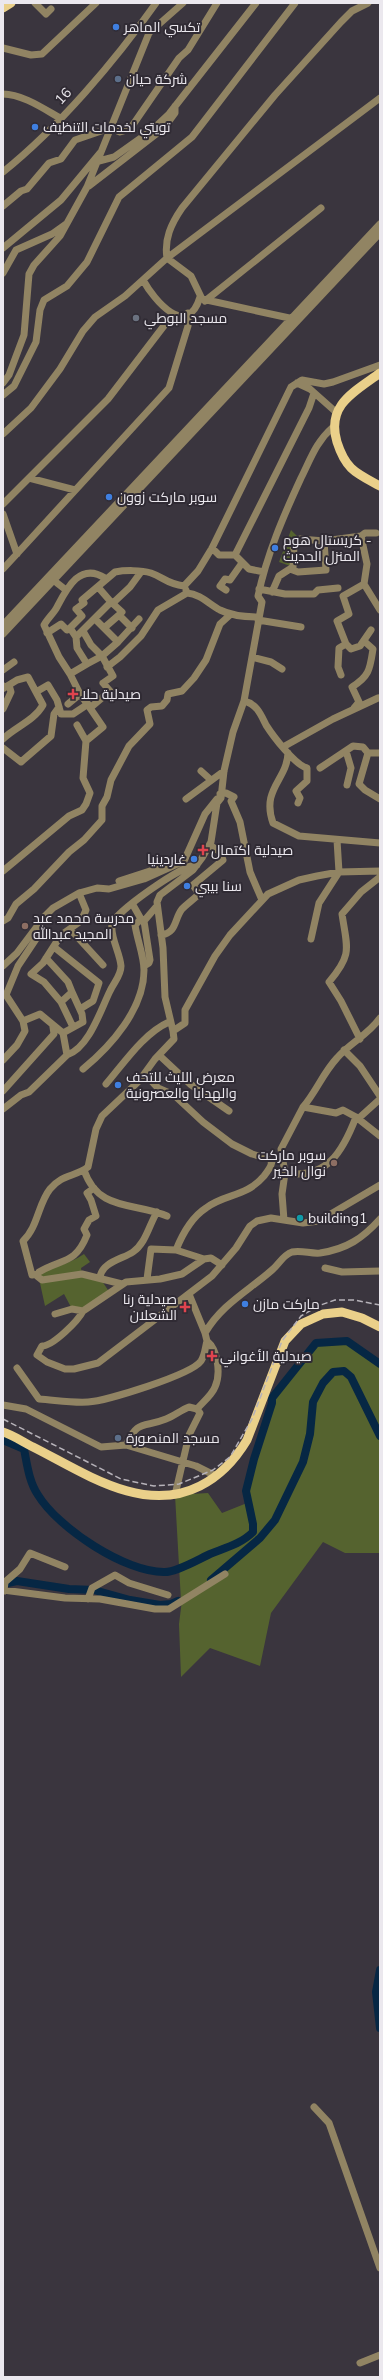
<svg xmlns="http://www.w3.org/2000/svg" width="383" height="2380" viewBox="0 0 383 2380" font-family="'Nunito Sans',Cairo,sans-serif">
  <rect width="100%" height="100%" fill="#3a353e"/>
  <path fill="#55632f" d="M291 530 300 539 296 543 293 567 279 562Z
    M84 1254 90 1262 81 1268 82 1274 100 1278 110 1293 83 1311 72 1309 64 1294 45 1306 38 1274C55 1266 67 1265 84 1254Z
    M347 1341 380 1364V1434L376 1427 380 1436V1553H345L323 1542 271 1613 260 1666 210 1648 181 1677 179 1624 182 1600 181 1601 175 1495 208 1493 222 1513 247 1503 246 1491 272 1398 316 1343Z"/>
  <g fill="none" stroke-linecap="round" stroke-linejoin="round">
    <path stroke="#062744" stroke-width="8" d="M3 1440 24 1449C27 1464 29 1482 38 1495 58 1528 126 1573 165 1572 177 1572 199 1559 210 1554 225 1548 241 1544 253 1532V1524L246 1491 254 1459 272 1403V1398L316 1343 347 1341 380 1364
      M211 1580 260 1538 275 1520 303 1462 310 1434 313 1402 323 1383 333 1372 344 1371 351 1377 380 1436
      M3 1584 17 1581 69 1589 94 1590 130 1600 160 1605 171 1604 178 1601
      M380 1970 376 1992 380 2028"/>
    <path stroke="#918463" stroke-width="7" d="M35 3 46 14 51 9
      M3 48 31 55 42 54 96 3
      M3 94C22 94 44 109 60 118
      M99 161 114 157 152 130 169 114 256 3
      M3 172C59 127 115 61 156 3
      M89 186 164 128 175 113V106
      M3 206 21 191 27 189 49 163 61 159 75 140 110 128 120 132 130 129 179 58 188 50 217 3
      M3 248 61 200 100 153
      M3 273 16 250 52 234 66 224
      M143 280C154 300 187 340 200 297
      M205 301 321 208
      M294 319 202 299 191 276 167 258C164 239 171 224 182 208L275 95 341 22 352 11 368 3
      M3 383 9 375 24 335 29 274 34 265 60 236 87 187 149 33 183 3
      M297 383 310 389 337 413
      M3 395 14 386 36 342 40 310 44 300 67 286 87 262 119 197 192 137 295 3
      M3 434 31 408 60 369 83 331 95 317 125 296 167 258 380 98
      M29 478 75 490
      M3 504 108 399 173 314
      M3 514 17 554
      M361 536 367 564 364 584 380 610
      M212 548 219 555H235L249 569 264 572
      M235 555 309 408 314 393
      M3 569 169 388 188 326V313
      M290 569 298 572 326 570 324 541
      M57 583 66 590
      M98 587 111 602 76 637 70 628 82 616 76 609 84 603 82 600 115 572C125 570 141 570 151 573 163 577 167 584 184 586L198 571 212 548 291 387 302 380 324 384 333 382 380 365
      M259 589 285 594H314L318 590 338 588
      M186 590 187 593C200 594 209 604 220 610 232 616 245 617 259 617
      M226 590 220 586 225 579 230 580 242 563
      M272 592 279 576 293 567 294 545 300 539 324 541 361 536 365 533H376
      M111 602 122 612 119 615 132 628
      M113 603 130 587 141 572
      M95 619 104 628 119 615
      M258 620 301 627
      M3 625 380 224
      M104 628 118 642 139 619
      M83 631 91 645 102 656 118 642
      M47 633 61 624 67 630 70 628
      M3 634 380 233
      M346 644 351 649 360 646 371 630
      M252 657 271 662 282 669
      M87 664 70 674 59 657 44 625C48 618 54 613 57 607 67 588 80 562 105 578
      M107 667 120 657 141 636 158 610 187 593
      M3 670 14 662
      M70 674 80 694
      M341 675 338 667 339 648 346 644 337 621 349 614 343 596 364 584
      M3 686 4 688 17 680 28 677 36 692 48 685 57 700 61 714H73L88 704
      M244 701C257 704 261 715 266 725 273 736 295 765 307 768V781L296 791 300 798 298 803
      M68 704 80 694 90 708 110 691 103 683 113 676 102 656 87 664 77 648 76 637
      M354 708 359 702 352 687C370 676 370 668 373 649L364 641
      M3 709 11 692 9 685
      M77 725 86 741 103 727 90 708
      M3 739C15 727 34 721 43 705L36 692
      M283 747 333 719 378 698
      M3 748 21 762 51 736 54 714 59 707
      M346 751 351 768 347 785
      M288 753C287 780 261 789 273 823L299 836 380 843
      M368 753H380
      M320 768 353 746 363 747 368 753 359 784 365 790 380 799
      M201 771 211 780
      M220 794 226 793 234 797 231 801 240 822 250 872 262 900
      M186 799 224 771
      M3 871 69 816 82 810 86 804 90 793 83 778 86 741
      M119 881 156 869
      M79 893 53 908 44 917 38 936 18 966 6 995 23 1021 40 1014 63 1033 83 1022 82 1014 72 992 61 1002 44 982 31 974 43 963 61 935 81 921 86 910 79 893 97 888 109 889 144 879 184 861 205 814 217 799
      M3 921 8 918 16 904 34 889 69 852 84 840 102 820V806L107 797 111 780 129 746 150 724 147 710 151 707 162 706 167 700 168 694 182 691 194 678 206 660 220 624 231 614
      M144 921 150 960 149 963 144 966
      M144 921 156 907
      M70 929 103 965
      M161 935C177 933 174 919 182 909 187 904 194 899 199 894L193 885 223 860 220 852 210 845
      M311 939 319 903 339 872 337 840
      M54 947 99 983 93 1001 80 1009
      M46 958 68 982 72 992
      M3 966 17 953 44 917
      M61 1002 73 1027
      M173 1031 165 997 163 948 157 902 160 895 193 870 202 858 211 842 217 803 221 798 224 771 233 732 244 701 262 602 258 596C267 554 283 517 301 478 311 458 316 442 333 427
      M63 1033 67 1055
      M360 1039 341 1001 329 982C353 954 347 948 342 914L361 892 380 877
      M344 1050 360 1066 380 1096
      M159 1055 190 1084 229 1111
      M3 1060 17 1045 25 1031 23 1021
      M83 1069C111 1046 144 1009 144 970 144 956 137 939 135 925L141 919 133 905
      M145 1074 158 1088 174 1095 203 1122 232 1144 252 1154 272 1160 276 1159
      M106 1084C124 1063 144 1033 169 1022
      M3 1091 54 1034 53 1027
      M303 1107C316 1092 323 1073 337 1058 350 1043 368 1035 380 1018
      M3 1109 21 1095 29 1092 67 1055C89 1048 101 1009 110 991 114 982 121 976 121 966 120 953 110 937 112 924 114 913 184 863 197 865
      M356 1117 380 1136
      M359 1118 380 1099
      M84 1170C98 1212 135 1202 167 1216
      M94 1188 87 1193 91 1200 96 1216 89 1220 84 1229 87 1235C75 1265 62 1258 39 1272L37 1276 42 1280 82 1274 122 1284
      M284 1220 282 1194 285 1173C327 1180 343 1151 356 1117L343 1110 336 1113 303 1107 281 1149 285 1173
      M176 1250 204 1259
      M325 1268 342 1272 380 1271
      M38 1274 32 1275 23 1241C38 1227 38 1204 50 1189 62 1174 75 1177 88 1167L96 1129 102 1116 139 1081 155 1059 174 1039 173 1031 185 1023V1010L215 956 230 935 268 894 299 880 317 876 339 872 380 871
      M100 1278C101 1262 123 1259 133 1252 146 1243 149 1225 157 1212
      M147 1279 151 1249 176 1250C182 1235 192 1217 206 1208 226 1193 245 1198 264 1176 268 1170 272 1167 272 1160
      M189 1294 205 1333C221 1305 248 1291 272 1270 279 1264 283 1255 292 1252 302 1250 311 1254 320 1253 347 1249 363 1238 380 1219
      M83 1311C78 1321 53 1346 42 1346L37 1355 47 1362 65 1369H74L98 1363 212 1276 236 1248 250 1226 257 1221 271 1218 303 1223 319 1221 380 1185
      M55 1314 72 1309 83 1311 126 1282 160 1279 182 1274 204 1259 211 1258 222 1265
      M17 1368 39 1399C55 1400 71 1403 88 1402 106 1401 191 1375 201 1361 205 1355 205 1348 207 1341
      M3 1405 26 1409 101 1447 126 1445C138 1419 144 1428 166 1419 174 1416 181 1410 189 1407L197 1409C203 1402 212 1395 215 1387 221 1374 218 1350 207 1341L205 1333
      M126 1445 196 1466 216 1476
      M175 1495 189 1435 200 1413 197 1409
      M3 1590 65 1598 100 1599 155 1609H169L225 1574
      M4 1591 5 1582 20 1569 30 1553 65 1567
      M88 1599 92 1588 115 1575 129 1583 168 1595
      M314 2107 329 2123 380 2268
      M360 2363 380 2355"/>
    <path stroke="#ead08a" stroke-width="9" d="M3 8 11 3
      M380 373C354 392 326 405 337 442 346 470 356 473 380 486
      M3 1432C13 1435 23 1442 33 1447 83 1472 143 1515 200 1486 220 1476 235 1460 247 1440L285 1341 301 1324 323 1314 342 1312 362 1318 380 1327"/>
    <path stroke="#b6b2b9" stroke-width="1.5" stroke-dasharray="6 3" stroke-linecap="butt" d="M3 1419 121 1479 154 1486 179 1484 213 1470 230 1457 252 1419 282 1341 301 1316 318 1306 335 1300H354L380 1305"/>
  </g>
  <g fill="#3f7fe0" stroke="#302b34" stroke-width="1.5">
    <circle cx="116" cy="27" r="4"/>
    <circle cx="35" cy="127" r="4"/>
    <circle cx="109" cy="497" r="4"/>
    <circle cx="275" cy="548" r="4"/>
    <circle cx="194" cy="859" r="4"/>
    <circle cx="187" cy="886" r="4"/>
    <circle cx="118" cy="1085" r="4"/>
    <circle cx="245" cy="1304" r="4"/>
  </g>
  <g fill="#5c6f8a" stroke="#302b34" stroke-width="1.5">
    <circle cx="118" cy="79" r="4"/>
    <circle cx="118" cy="1438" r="4"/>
  </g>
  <circle fill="#6b7280" stroke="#302b34" stroke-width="1.5" cx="136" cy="318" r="4"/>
  <g fill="#e0444e" stroke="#302b34" stroke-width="1.5">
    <path d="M71 688h4v4h4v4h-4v4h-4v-4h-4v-4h4z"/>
    <path d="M201 844h4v4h4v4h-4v4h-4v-4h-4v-4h4z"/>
    <path d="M183 1301h4v4h4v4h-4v4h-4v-4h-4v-4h4z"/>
    <path d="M210 1350h4v4h4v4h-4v4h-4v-4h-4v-4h4z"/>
  </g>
  <g fill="#8d6e63" stroke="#302b34" stroke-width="1.5">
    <circle cx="25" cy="926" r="4"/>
    <circle cx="334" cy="1163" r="4"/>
  </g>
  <circle fill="#0f9aa8" stroke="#302b34" stroke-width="1.5" cx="300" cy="1218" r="4"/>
  <g text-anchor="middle" stroke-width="4" stroke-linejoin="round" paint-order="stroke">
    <g font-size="14" fill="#ebe8ee" stroke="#302b34" text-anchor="start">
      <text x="124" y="32">تكسي الماهر</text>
      <text x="126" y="84">شركة حيان</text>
      <text x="43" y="132">تويتي لخدمات التنظيف</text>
      <text x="144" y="323">مسجد البوطي</text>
      <text x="117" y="502">سوبر ماركت زوون</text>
      <text x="283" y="545">كريستال هوم -<tspan x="283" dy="16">المنزل الحديث</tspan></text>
      <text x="81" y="699">صيدلية حلا</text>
      <text x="211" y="855">صيدلية اكتمال</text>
      <text x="186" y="864" text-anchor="end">غاردينيا</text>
      <text x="195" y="891">سنا بيبي</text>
      <text x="33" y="923">مدرسة محمد عبد<tspan x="33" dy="16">المجيد عبدالله</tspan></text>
      <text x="126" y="1082">معرض الليث للتحف<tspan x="126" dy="16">والهدايا والعصرونية</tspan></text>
      <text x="326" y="1160" text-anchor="end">سوبر ماركت<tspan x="326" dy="16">نوال الخير</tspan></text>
      <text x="308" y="1223">building1</text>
      <text x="177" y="1304" text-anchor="end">صيدلية رنا<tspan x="177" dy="16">الشعلان</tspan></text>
      <text x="253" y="1309">ماركت مازن</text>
      <text x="220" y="1361">صيدلية الأغواني</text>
      <text x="126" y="1443">مسجد المنصورة</text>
    </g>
    <g font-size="14" fill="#ebe8ee" stroke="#302b34">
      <text transform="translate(63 96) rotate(-48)" y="5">16</text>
    </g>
  </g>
  <rect width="383" height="2380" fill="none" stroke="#ebe8ee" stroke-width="8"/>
</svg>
